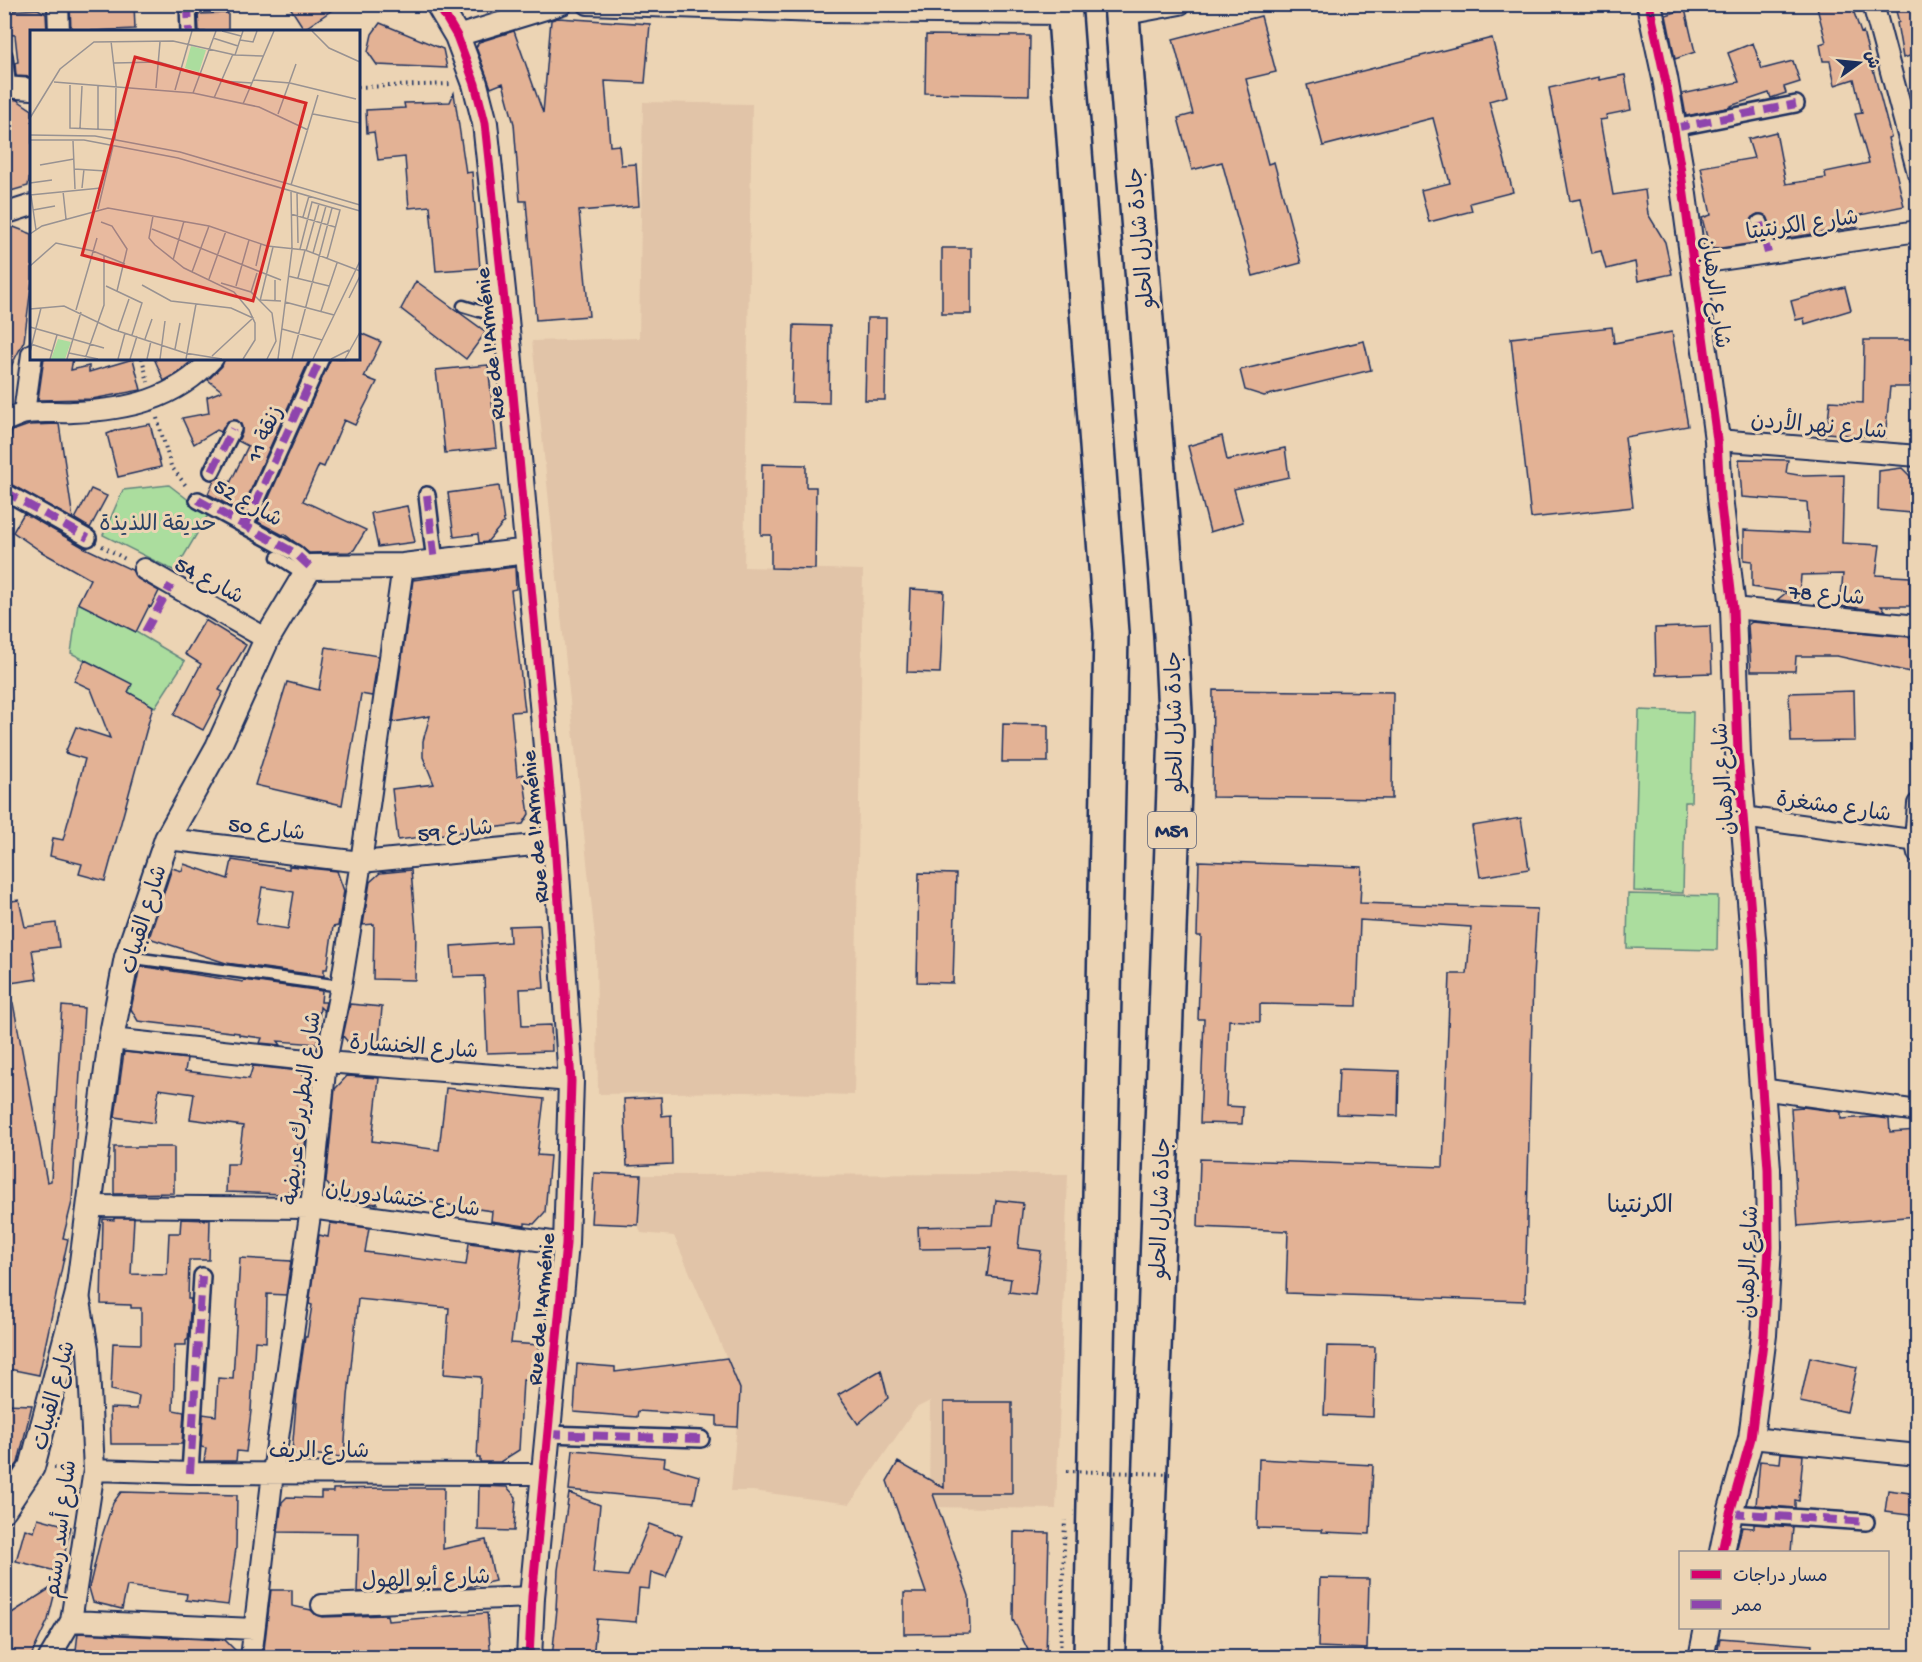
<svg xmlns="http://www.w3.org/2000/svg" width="1922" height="1662" viewBox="0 0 1922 1662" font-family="'Gochi Hand','Playpen Sans Arabic',sans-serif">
  <rect width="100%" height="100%" fill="#ecd4b4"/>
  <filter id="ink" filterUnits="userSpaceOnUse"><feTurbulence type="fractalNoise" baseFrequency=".0167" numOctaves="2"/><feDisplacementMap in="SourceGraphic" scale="12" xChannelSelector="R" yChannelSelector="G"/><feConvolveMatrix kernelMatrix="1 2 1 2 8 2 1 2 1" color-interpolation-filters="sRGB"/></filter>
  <g filter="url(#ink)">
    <path fill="#e1c4a8" d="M643 102 752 104 744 567 863 570 854 1095 742 1092 598 1094 596 947 532 341 639 338Z
      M1068 1174 1056 1509 929 1507 930 1401 916 1408 850 1504 753 1491H731L740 1389 674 1236 641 1233 638 1225 641 1175Z"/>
    <path fill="#abdd9e" stroke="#63867e" stroke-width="1.5" d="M169 485 208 515 175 571 103 535 123 490Z
      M78 603 136 632 185 661 155 707 128 692 131 684 71 653Z
      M1639 710 1693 712 1691 802H1685L1683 893 1634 891Z
      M1628 894 1718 896 1717 950 1627 948Z"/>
    <path fill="#e3b295" stroke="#1b2f5e" stroke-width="1.5" fill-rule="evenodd" d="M70 4H134L135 29 71 32Z
      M288 4H341L304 29Z
      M1816 4H1851L1861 33 1863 32 1891 137 1888 138 1904 206 1855 216 1857 227 1775 240 1767 217 1758 214 1754 216 1751 221 1755 243 1714 249 1709 245 1702 218 1711 215 1701 167 1754 158 1748 139 1776 132 1786 184 1826 178 1825 172 1869 163 1855 114 1862 113 1854 79 1835 85 1830 61H1823L1820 44 1826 42Z
      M1894 4H1917V54L1903 58 1897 23 1899 22Z
      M38 9 46 14 47 32H32V77L16 76 15 63 18 62 15 35 4 34V17L10 16 9 11Z
      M1685 9 1695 52 1675 59 1666 15Z
      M228 13V32H199L198 14Z
      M1261 16 1276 72 1246 79 1268 164 1274 162 1301 263 1253 276 1222 162 1192 170 1178 118 1193 114 1173 39Z
      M558 18 650 24 645 83 605 81 610 146 619 145 621 165 636 164 639 206 579 211 589 316 536 320 526 201H520L514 124 503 83 491 88 476 47 479 42 514 31 543 113 551 20Z
      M380 23 443 49 447 68 377 65 368 52 372 34Z
      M926 35 1030 36 1029 95 925 93Z
      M1492 38 1507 96 1489 101 1513 192 1470 203 1472 211 1429 222 1421 190 1450 183 1433 118 1323 146 1307 85Z
      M1753 43 1762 69 1793 61 1800 82 1784 87 1786 93 1771 98 1769 93 1730 106 1731 107 1686 116 1682 94 1739 82 1728 53Z
      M1625 75 1631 110 1606 115 1607 119 1600 120 1613 195 1645 190 1648 214 1665 242 1672 274 1638 281 1635 262 1606 269 1601 251 1592 253 1580 199 1570 201 1549 88 1599 77V80Z
      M454 93 466 173 472 172 480 268 436 271 430 206 409 208 405 157 378 160 374 132 367 133 366 110 405 108 404 103 450 102Z
      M10 99 17 100 32 110V160L28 186 4 193V106L10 107Z
      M11 226 32 234V280L24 341 4 380V264L8 263Z
      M942 248H971V314H942Z
      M416 281 486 332 466 359 401 309Z
      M1845 287 1851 310 1805 324 1804 318 1796 320 1791 301Z
      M867 318H886L885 400H865Z
      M794 325 830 326 829 403 792 402Z
      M1612 327 1614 343 1672 332 1688 426 1625 437 1633 507 1531 518 1511 338Z
      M358 332 381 342 364 377 377 382 355 425 344 420 324 467 319 465 303 501 366 530 354 550 349 552 309 553 284 534 283 535 258 522 331 358H358Z
      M1864 340H1914L1913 387H1890L1885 438 1827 433 1830 401 1863 403Z
      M1364 341 1371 370 1264 396 1245 390 1240 370Z
      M44 358H73L71 370 89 366V372L133 359 141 390 92 399 38 400Z
      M154 358H195L176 374 164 381Z
      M225 358H310L241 512 208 494 214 480 219 477 230 483 248 446 238 441 242 433 241 424 237 420 228 421 221 432 217 430 194 444 182 418 209 413 207 397 222 391 208 380 222 366Z
      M488 365 497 448 445 453 436 370Z
      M59 424 73 519 4 481V463L12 431 29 425Z
      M150 424 161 467 118 477 107 434 117 430Z
      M1222 436 1227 460 1285 448 1289 477 1234 489 1243 522 1210 532 1188 446Z
      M1739 459 1788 460 1786 473 1804 476 1844 475 1842 543 1880 545 1876 575 1910 577V606H1881L1886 611 1840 606 1843 574 1801 575 1799 602 1777 600 1787 592 1752 587V561L1744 560V530L1809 533 1807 502 1742 497Z
      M762 464 806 465V487H816L815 569 771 568V535H761Z
      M1902 468 1911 477V513L1878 510 1879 471Z
      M499 486 504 522 487 542 479 543 478 534 454 537 448 493Z
      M91 489 107 496 90 528 75 519Z
      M407 506 415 542 378 547 371 513Z
      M24 513 83 547 132 570 138 579 159 591 151 607 149 606 136 632 78 603 90 579 42 552 13 532Z
      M515 567 516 589 511 590 525 711 511 712 517 776 523 774 529 814 523 824 398 840 392 789 434 784 423 757V741L430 716 393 722 413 580Z
      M910 589 944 591 940 673 907 672Z
      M205 620 246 645 219 690 223 692 203 730 174 715 201 664 185 654Z
      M1752 622 1909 637 1911 640 1910 672 1837 656H1796L1795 671H1751L1748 625Z
      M1710 626 1712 673 1656 675 1655 628Z
      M326 647 378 656 372 696 361 694 342 805 255 785 287 682 319 690Z
      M85 660 132 684 128 692 153 706 105 881 79 874 82 864 50 856 53 838 63 840 85 759 65 753 76 727 110 738 91 689 74 681Z
      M1213 690 1393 692 1392 799 1212 797Z
      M1854 691 1855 741 1791 742 1789 693Z
      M1003 724 1048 725V762H1002Z
      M1521 818 1529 869 1480 877 1472 826Z
      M232 860 289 869V866L337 871 344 891 338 926 333 927 327 969H324V976L226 963 149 938 172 868 182 871 184 864 228 879ZM262 887 294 892 288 929 256 924Z
      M1199 861 1362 867 1360 903 1537 909 1533 977 1525 1301 1286 1293 1288 1231 1198 1227 1200 1159 1443 1167 1450 974H1467L1471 927 1360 920 1357 1006 1260 1004V1022L1229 1020 1226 1106 1243 1107 1242 1124 1200 1123 1204 1019H1198L1201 936H1197Z
      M411 870 416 932 415 980 373 979 374 924 363 925 370 882 380 873Z
      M919 873 956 874 953 983 917 982Z
      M19 900 25 927 56 923 59 947 32 950 37 979 4 984V902Z
      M540 925 544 988 520 989 522 1026 551 1025 552 1051 487 1053 484 976 453 977 451 946 510 942 509 926Z
      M140 966 243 982 244 980 322 991 321 1002H326L324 1011 320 1007 317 1044 278 1041 281 1045 260 1043 262 1038 239 1035V1033L138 1021 131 1009Z
      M4 1003H13L47 1182 51 1181 62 1006 84 1008 72 1202 63 1238 68 1239 39 1375 4 1368V1165L7 1157 4 1142Z
      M350 1004 382 1007 378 1054 356 1052 343 1036Z
      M124 1052 187 1059 185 1071 249 1079 253 1066 300 1071 311 1087 304 1155 298 1146 297 1184 285 1194 226 1192 227 1164H238L243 1126 190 1119 194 1094 159 1089 154 1123 115 1117Z
      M1339 1069 1399 1071 1398 1116 1337 1114Z
      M347 1076 379 1078 372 1141 439 1150 446 1088 544 1099 537 1155 550 1156 545 1212 534 1224 525 1223V1226L491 1221 492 1211 378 1195 377 1204 340 1200 326 1182 335 1089Z
      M661 1097 662 1116 671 1115 672 1164 627 1166 624 1099Z
      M1803 1107 1841 1112V1119L1872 1117 1889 1119 1890 1132 1917 1130V1216L1798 1226 1791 1108Z
      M114 1147H174V1193L114 1194Z
      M594 1173 641 1175 638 1225 591 1223Z
      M996 1200 1023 1203 1018 1248 1041 1251 1035 1295 1009 1292 1011 1279 987 1276 991 1248 919 1249 918 1227 993 1225Z
      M114 1218H134L131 1274 167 1275 169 1233H180L181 1219 210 1220 209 1260H189L188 1299H191L188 1340H186V1345H175L173 1410 184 1412 182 1444H111L110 1408 137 1409 139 1396 111 1390 113 1343 141 1344V1308H131V1305L101 1304 103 1219 114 1220Z
      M330 1223 369 1228 365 1252 466 1265 469 1243 522 1250 511 1343 539 1345 536 1381 523 1380 519 1450 500 1462H480V1458H477L481 1377 444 1374 449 1308 358 1299 348 1396 344 1457 292 1453 297 1392 305 1337H307L312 1305 309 1304 319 1235 328 1237Z
      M240 1258 291 1261 286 1295 267 1294 266 1342 255 1341 251 1411 246 1452 237 1451 236 1461H204L206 1448 201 1447 203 1414 216 1416 218 1378 233 1379Z
      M1327 1346 1375 1347 1373 1417 1324 1415Z
      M1810 1357 1857 1367 1847 1412 1800 1402Z
      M727 1358 740 1389 738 1427 717 1426V1416L638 1411 637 1417 574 1412 577 1364 615 1367V1372Z
      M881 1370 888 1398 858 1424 838 1395Z
      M944 1402H1012V1494H933L969 1596 970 1633 904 1634V1593H926L887 1481 898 1462 944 1488Z
      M4 1404 32 1405 18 1463 4 1483Z
      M573 1450 665 1458 664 1466 699 1476 694 1502 569 1490Z
      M1781 1453 1803 1455 1799 1501 1795 1500V1508L1756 1505 1760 1461 1780 1463Z
      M1259 1459 1373 1465 1370 1534 1322 1532V1530L1257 1528Z
      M479 1486 507 1487 516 1497 514 1531 478 1530Z
      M383 1488H444L443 1549 486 1540 495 1581 463 1588 357 1592 359 1533 278 1532 282 1502 287 1497 321 1498V1492H333V1489Z
      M1888 1490 1917 1494V1516L1885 1512Z
      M121 1492 237 1495 236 1548 228 1605 186 1600 187 1594 127 1586 122 1609 93 1602 89 1588 100 1542 113 1503Z
      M569 1493 600 1505 593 1573 628 1576 649 1524 682 1536 666 1577 651 1572 649 1589 639 1588 636 1622 597 1619 593 1658H552L557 1609H556L558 1570Z
      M38 1518 71 1527 60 1572 16 1561 25 1529 34 1532Z
      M1754 1524 1793 1527 1791 1552H1736L1742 1527 1754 1528Z
      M1014 1532 1049 1533 1046 1658H1032L1013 1620Z
      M1320 1578 1369 1579 1367 1649 1318 1647Z
      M57 1584 48 1620 30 1658H4V1618Z
      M271 1590H292V1606L311 1610 316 1615 322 1617 387 1615 388 1621 487 1613 491 1658H384V1652L323 1658H263Z
      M78 1633 225 1640 239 1654V1658H88V1652L76 1650Z
      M1720 1638 1812 1645 1811 1658H1716Z"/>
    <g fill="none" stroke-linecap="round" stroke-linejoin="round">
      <defs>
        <path id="service" d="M463 306 506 319
          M277 557 305 575
          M127 957 341 986"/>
        <path id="pedestrian" d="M188 4 189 32
          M4 56 8 88
          M1674 128 1796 104
          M1760 223 1768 253
          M212 471 233 429
          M4 491 88 538
          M427 495 435 562
          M198 500 295 553 310 567
          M245 526 321 358
          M547 1434 701 1439
          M190 1473 202 1276
          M1730 1513 1866 1522"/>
        <path id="minor" d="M58 4 59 32
          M588 4 818 12 1064 14
          M1873 4 1918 173
          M1121 15 1180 4
          M457 36 562 4
          M4 87 32 89
          M4 214 32 205
          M1693 264 1918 231
          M24 413 32 354
          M4 421C10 419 16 416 22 414 35 410 58 413 73 412 127 410 175 400 213 358
          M1717 440 1918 456
          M144 569 267 639
          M1733 608 1918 626
          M1918 804 1915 840 1918 853
          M1743 817 1918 841
          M167 839 361 862 555 843
          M111 1039 326 1062 571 1081
          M1761 1089 1918 1111
          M88 1206 311 1208 566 1244
          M1751 1438 1918 1455
          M94 1470 190 1473 543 1474
          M322 1605 532 1597
          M71 1621 254 1629
          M49 1658 71 1621 94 1470 88 1349 79 1295
          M251 1658 273 1473 311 1208 326 1062 341 986 361 862 403 566"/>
        <path id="tertiary" d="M438 4 457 36 475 84 485 123 506 319 555 843 571 1081 566 1244 532 1597 529 1658
          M1649 4 1665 78 1680 165 1717 440 1720 497 1733 608 1738 754 1754 950 1757 1020 1768 1169 1769 1247 1764 1335 1751 1438 1730 1513 1722 1552
          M4 1509 32 1467 78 1293 111 1039 127 957 167 839 218 747 267 639 310 567 403 566 528 551
          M1701 1658 1707 1628"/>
        <path id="motorway" d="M1064 4 1111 633 1091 1658
          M1121 4 1171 635 1176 732 1143 1658"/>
      </defs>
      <use href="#service" stroke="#1b2f5e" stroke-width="15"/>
      <use href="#pedestrian" stroke="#1b2f5e" stroke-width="20"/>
      <use href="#minor" stroke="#1b2f5e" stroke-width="24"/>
      <use href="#tertiary" stroke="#1b2f5e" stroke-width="28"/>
      <use href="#motorway" stroke="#1b2f5e" stroke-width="38"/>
      <path stroke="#1b2f5e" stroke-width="4" stroke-dasharray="1.5 4.5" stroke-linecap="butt" d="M358 87 453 84
        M142 358 148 382
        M157 418 171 466 187 487
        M102 546 127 560
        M54 1468 76 1469
        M1060 1658 1065 1520"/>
      <use href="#service" stroke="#ecd4b4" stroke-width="10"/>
      <use href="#pedestrian" stroke="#ecd4b4" stroke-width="15"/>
      <use href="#minor" stroke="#ecd4b4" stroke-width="20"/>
      <use href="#tertiary" stroke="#ecd4b4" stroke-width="24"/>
      <use href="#motorway" stroke="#ecd4b4" stroke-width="33"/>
      <path stroke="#1b2f5e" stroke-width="4" stroke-dasharray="1.5 4.5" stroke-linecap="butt" d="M1067 1471 1170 1474"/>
      <path stroke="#8e44ad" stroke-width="8" stroke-dasharray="15 8" stroke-linecap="butt" d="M188 4 189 32
        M4 56 8 88
        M1674 128 1796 104
        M1760 223 1768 253
        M212 471 233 429
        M4 491 88 538
        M427 495 435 562
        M198 500 295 553 310 567
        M245 526 321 358
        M145 632 171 585
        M547 1434 701 1439
        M190 1473 202 1276
        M1730 1513 1866 1522"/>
      <defs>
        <path id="cycleway" d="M438 4 457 36 475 84 485 123 506 319 555 843 571 1081 566 1244 532 1597 529 1658
          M1649 4 1665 78 1680 165 1717 440 1720 497 1733 608 1738 754 1754 950 1757 1020 1768 1169 1769 1247 1764 1335 1751 1438 1730 1513 1722 1552"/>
      </defs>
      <use href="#cycleway" stroke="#ecd4b4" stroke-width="13"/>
      <use href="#cycleway" stroke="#d6006c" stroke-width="9"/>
    </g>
  </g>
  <g text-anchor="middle" stroke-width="6" stroke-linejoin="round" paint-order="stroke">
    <rect fill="#ecd4b4" stroke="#5a6078" stroke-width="1.5" x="1148" y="812" width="48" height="36" rx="4.5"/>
    <g font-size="21" font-weight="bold" fill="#1b2f5e">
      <text x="1172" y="837">M51</text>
    </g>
    <g font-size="22" fill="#1b2f5e" stroke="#ecd4b4">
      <text transform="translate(1802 223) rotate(-8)" y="8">شارع الكرنتيتا</text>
      <text transform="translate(1139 238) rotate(-95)" y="8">جادة شارل الحلو</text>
      <text transform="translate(1717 292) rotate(82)" y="8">شارع الرهبان</text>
      <text transform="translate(488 344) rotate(-96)" y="8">Rue de l'Arménie</text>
      <text transform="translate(1819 424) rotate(5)" y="8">شارع نهر الأردن</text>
      <text transform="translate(263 433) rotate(-66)" y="8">زنقة 11</text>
      <text transform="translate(249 501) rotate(30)" y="8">شارع 52</text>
      <text transform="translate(210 579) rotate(29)" y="8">شارع 54</text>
      <text transform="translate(1827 593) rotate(5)" y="8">شارع 78</text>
      <text transform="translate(1173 722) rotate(-91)" y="8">جادة شارل الحلو</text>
      <text transform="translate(1722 779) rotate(-94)" y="8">شارع الرهبان</text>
      <text transform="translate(1834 805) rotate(8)" y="8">شارع مشغرة</text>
      <text transform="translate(267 827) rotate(7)" y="8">شارع 50</text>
      <text transform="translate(533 827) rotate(-95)" y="8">Rue de l'Arménie</text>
      <text transform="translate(455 829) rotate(-6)" y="8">شارع 59</text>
      <text transform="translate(142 919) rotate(-73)" y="8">شارع القبيات</text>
      <text transform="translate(414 1045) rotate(4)" y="8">شارع الخنشارة</text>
      <text transform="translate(300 1108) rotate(-83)" y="8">شارع البطريرك عريضة</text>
      <text transform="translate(403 1197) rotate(8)" y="8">شارع ختشادوريان</text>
      <text transform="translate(1159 1208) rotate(-88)" y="8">جادة شارل الحلو</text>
      <text transform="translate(1747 1262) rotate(-88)" y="8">شارع الرهبان</text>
      <text transform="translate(539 1309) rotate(-85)" y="8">Rue de l'Arménie</text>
      <text transform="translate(52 1395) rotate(-75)" y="8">شارع القبيات</text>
      <text x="319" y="1457">شارع الريف</text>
      <text transform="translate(59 1529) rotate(-83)" y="8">شارع أسد رستم</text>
      <text transform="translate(426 1577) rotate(-2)" y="8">شارع أبو الهول</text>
    </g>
    <g font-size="22" fill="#294064" stroke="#ecd4b4">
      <text x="158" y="530">حديقة اللذيذة</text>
    </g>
    <g font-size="24" fill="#1b2f5e" stroke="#ecd4b4">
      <text x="1640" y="1212">الكرنتينا</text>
    </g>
  </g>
  <g transform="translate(30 30)">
    <rect width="330" height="330" fill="#ecd4b4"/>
    <path d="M161 16 176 20 169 42 155 38ZM28 309 41 312 35 329H21Z" fill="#abdd9e"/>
    <path fill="none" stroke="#989292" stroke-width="1.5" d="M192 1 211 6M282 1 299 18 330 32M183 8 208 16M210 10 223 12 227 1M81 11 86 55 85 109M205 25 213 1M84 33 129 32 191 51 222 53M223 50 260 53 326 69M24 52 163 63 229 77 278 100M40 55V98L85 100M126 58 130 12M145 60 162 1M163 63 186 1M184 68 203 24M213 74 244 1M248 84 266 34M283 84 330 93M0 88 30 39 64 12 143 11 205 25 233 26M50 98 52 56M68 99V56M0 105 65 106 150 122 330 175M0 110H54L148 128 330 181M43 111 45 159M10 135 44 129M44 139 76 141M0 153 22 150M261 155 288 65M52 158 54 139M33 161 36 189M267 163 268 213M0 165 71 158M1 165 6 200M68 179 83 116M3 180 25 176M261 184 305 197M123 186 119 208 125 215 154 238 204 262 219 280 225 293V310L213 329M273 187 279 166M71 192 82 196 97 219 87 261M122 199 251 250M0 204 12 196 78 178 179 196 237 216 275 220 330 241M270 219 282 172 310 180 297 229M276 221 289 174M283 223 296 176M143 230 154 191M0 236 26 213 63 221 95 234M226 236 231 214M162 242 179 196M258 246 299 256M268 248 275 220M179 249 196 201M191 253 221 262 242 283 246 311 237 329M112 255 141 271 201 278 223 288 182 326M76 256 112 273 102 305M206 256 219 210M221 262 227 243M319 268 330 246M231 270 251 271M230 271 243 217M245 271V250M255 272 304 285M0 279 34 276 82 299 155 323 192 329M46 280 67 208M291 281 307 233M0 297 74 318M252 299 292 310M88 301 99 269M115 309 122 289M1 314 22 321M145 319 150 293M0 322 11 278M39 323 68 329M20 329 27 305M37 329 51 282M55 329 74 275V225M88 329 95 303M100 329 107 306M117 329 121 311M130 329 135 291M156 329 166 274M248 329 262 219 261 161M262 329 302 178M283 329 330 231M301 329 319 320M315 329 330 302"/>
    <path fill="#d62828" fill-opacity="0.15" stroke="#d62828" stroke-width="3" d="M105 27 276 73 223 271 52 225Z"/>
    <rect width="330" height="330" fill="none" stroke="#1b2f5e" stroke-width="3"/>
  </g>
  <rect width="1922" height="1662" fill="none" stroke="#ecd4b4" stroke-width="24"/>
  <rect x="12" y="12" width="1898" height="1638" fill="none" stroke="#1b2f5e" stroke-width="2" filter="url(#ink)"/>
  <rect x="1679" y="1551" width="210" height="78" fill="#ecd4b4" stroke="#989292" stroke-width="1.5"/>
  <rect x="1691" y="1570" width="30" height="9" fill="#d6006c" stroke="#989292" stroke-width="1.5"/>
  <text x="1733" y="1581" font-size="18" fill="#1b2f5e">مسار دراجات</text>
  <rect x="1691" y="1600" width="30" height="9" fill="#8e44ad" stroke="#989292" stroke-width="1.5"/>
  <text x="1733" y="1611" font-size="18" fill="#1b2f5e">ممر</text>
  <g transform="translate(1859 63) rotate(75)" stroke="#ecd4b4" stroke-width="4.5" paint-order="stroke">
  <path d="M0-4.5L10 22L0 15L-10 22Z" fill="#1b2f5e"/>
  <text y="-9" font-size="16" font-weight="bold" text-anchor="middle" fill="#1b2f5e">ش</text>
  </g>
</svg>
